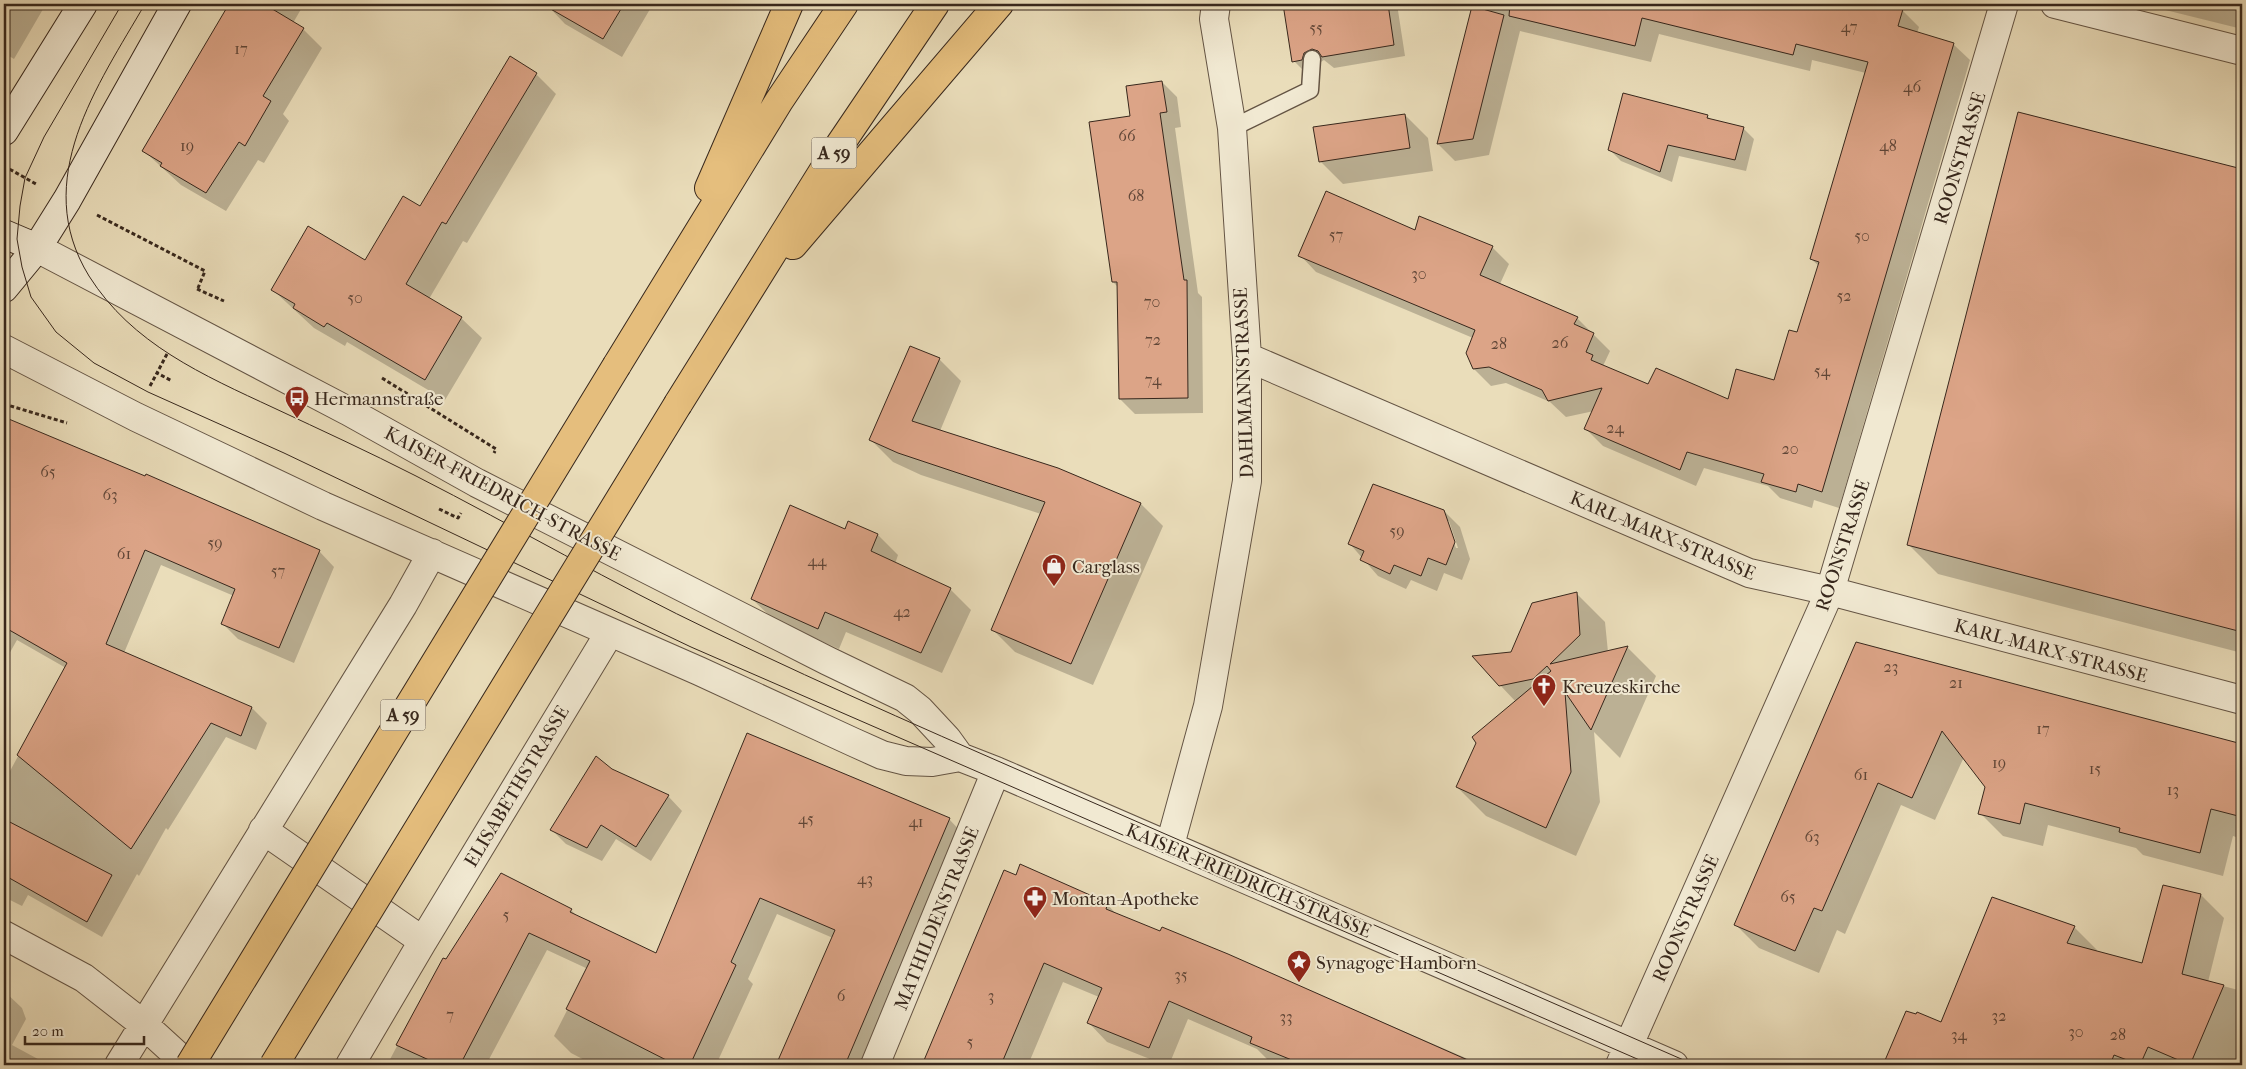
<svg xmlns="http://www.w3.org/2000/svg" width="2246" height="1069" viewBox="0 0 2246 1069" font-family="'IM FELL French Canon',serif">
  <rect width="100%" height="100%" fill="#eaddba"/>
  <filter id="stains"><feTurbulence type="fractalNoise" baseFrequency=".004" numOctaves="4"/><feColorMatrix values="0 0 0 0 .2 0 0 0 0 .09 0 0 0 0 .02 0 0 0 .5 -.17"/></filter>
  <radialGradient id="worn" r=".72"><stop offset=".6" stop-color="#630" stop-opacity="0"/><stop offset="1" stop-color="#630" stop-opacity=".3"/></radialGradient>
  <path fill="#0003" fill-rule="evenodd" d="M4 4H46L14 59 4 53Z
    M230 4H304L293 23 303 29 322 48 283 114 289 121 264 163 258 160 226 211 181 185 143 150Z
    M546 4H653L622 57 565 24Z
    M1284 4H1397L1405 56 1334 68 1324 60 1305 72 1294 61Z
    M1474 4H1875L1902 10 1919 27 1917 33 1953 44 1970 60 1839 508 1814 500 1812 508 1780 498 1768 486 1704 468 1696 486 1603 446 1586 429 1594 411 1566 417 1550 402 1506 383 1491 386 1474 369 1473 338 1316 272 1300 255 1416 232 1492 247 1509 264 1500 284 1577 318 1610 351 1603 366 1649 386 1729 400 1774 381 1798 334 1819 266 1811 259 1866 73 1812 60 1810 71 1659 34 1651 62 1520 31 1489 155 1455 161 1438 144Z
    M2141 4H2242V29Z
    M536 74 556 94 467 243 463 241 429 299 461 318 482 338 445 400 347 342 345 346 314 328 273 290 366 262 421 208Z
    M1162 82 1177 97 1181 127 1175 128 1198 293 1202 297 1203 413 1135 414 1120 399 1118 287 1113 282Z
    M2019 113 2242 171V653L1938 574 1909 545Z
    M1405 115 1428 138 1433 171 1343 184 1320 161Z
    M1707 116 1711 120 1743 128 1754 139 1746 171 1679 156 1672 182 1621 161 1610 150Z
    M911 348 939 359 961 381 940 431 1057 469 1141 504 1163 526 1093 685 1015 652 993 630 1041 514 921 475 893 462 871 440Z
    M4 419 319 551 334 567 294 663 238 639 222 623 234 596 161 565 124 653 252 708 267 723 256 750 226 737 168 830 166 828 139 876 137 874 102 937 28 895 22 906 4 897V782L66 668 17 640 4 663Z
    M1444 511 1460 527 1470 559 1462 580 1444 573 1437 591 1411 580 1406 589 1378 576 1350 544ZM1447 521H1449L1458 548H1456Z
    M849 523 878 535 898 555 895 564 950 589 971 610 942 673 846 632 839 649 773 619 752 599 846 531Z
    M1576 593 1605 622 1608 652 1627 647 1656 676 1620 758 1594 732 1600 802 1576 856 1486 816 1457 787 1516 702 1500 685 1512 653Z
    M1856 644 2242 744V839L2233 836 2223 876 2143 855 2136 848 2048 825 2043 846 2003 836 1980 813 1987 787 1964 757 1935 820 1901 805 1845 934 1837 930 1819 973 1759 948 1736 925Z
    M748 734 949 819 966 837 870 1065H777L833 938 777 914 748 979 753 984 716 1065H594L571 1053 554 1036 588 969 547 950 486 1065H387L443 959 447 960 571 910 579 918 657 955Z
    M611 770 668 796 682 811 651 861 616 839 602 861 566 844 551 829Z
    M1005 872 1107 904 1118 916 1160 933 1227 955 1482 1065H1278L1270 1062 1257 1049 1188 1019 1169 1065H1165L1107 1042 1088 1022 1099 997 1063 982 1028 1065H923Z
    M2164 886 2201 895 2224 918 2208 982 2242 991V1065H1884L1906 1012 1942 1024 2074 927 2097 950 2096 952 2143 965Z
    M4 991 22 1008 26 1019 12 1045 49 1065H4Z"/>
  <path fill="#dca487" stroke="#37271c" d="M229 4H264L304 28 263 96 271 101 245 146 239 142 206 193 160 166 162 163 142 151Z
    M542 4H624L603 39Z
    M1283 4H1388L1394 45 1322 57 1318 51 1312 49 1304 53 1302 60 1292 62Z
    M1510 4H1880L1903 9 1898 26 1954 43 1822 492 1798 484 1796 492 1761 482 1764 474 1687 452 1680 470 1584 429 1602 388 1548 401 1542 390 1514 378 1489 367 1473 369 1466 353 1475 330 1298 256 1326 191 1415 230 1419 216 1493 246 1480 275 1578 317 1574 324 1594 333 1586 352 1593 355 1591 360 1648 384 1656 368 1728 399 1736 369 1774 380 1789 330 1797 332 1819 262 1810 259 1868 62 1796 44 1793 55 1642 18 1635 46 1509 16Z
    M1472 6 1504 15 1473 139 1437 144Z
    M510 56 537 73 446 224 442 222 406 284 462 317 425 380 327 323 324 327 293 308 295 304 271 290 308 226 365 260 403 196 420 206Z
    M1162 81 1167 112 1160 113 1184 280H1187L1188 398 1119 399 1117 282H1112L1089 122 1130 116 1126 86Z
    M1623 93 1708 115 1707 118 1744 127 1735 160 1668 145 1660 172 1608 150Z
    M2018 112 2242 169V632L1907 545Z
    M1405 114 1410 148 1319 162 1313 127Z
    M910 346 940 358 912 421 1058 468 1141 503 1071 664 991 630 1045 502 898 453 869 440Z
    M4 417 145 476 146 474 320 550 279 648 221 624 235 589 145 550 106 644 252 707 241 736 211 723 131 849 17 755 67 663 4 627Z
    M1373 484 1444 510 1455 542 1446 565 1428 558 1421 576 1394 565 1390 574 1360 560 1364 551 1348 544Z
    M790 505 845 529 848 521 878 534 871 551 951 588 921 653 825 612 818 629 751 599Z
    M1577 592 1580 635 1550 664 1628 646 1591 730 1565 692 1571 772 1546 828 1456 787 1476 743 1472 737 1551 671 1547 666 1533 679 1499 686 1472 656 1511 652 1532 603Z
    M1856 642 2242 744V817L2211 809 2200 853 2119 832 2120 828 2025 803 2020 824 1978 814 1985 787 1942 731 1912 798 1878 783 1822 911 1814 908 1795 951 1734 925Z
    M747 733 950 818 845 1065H776L835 930 760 898 731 962 736 965 690 1065H676L566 1009 590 961 529 933 460 1065H440L396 1045 443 958 446 959 501 873 572 909 570 912 656 953Z
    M596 756 612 769 669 795 636 847 601 825 587 848 550 830Z
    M4 819 112 875 87 922 4 875Z
    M1020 864 1108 903 1106 909 1160 931 1162 927 1228 954 1479 1065H1304L1250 1043 1252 1037 1169 1001 1149 1048 1087 1023 1102 988 1044 963 1001 1065H922L1004 870 1016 875Z
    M2163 885 2201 894 2182 974 2224 985 2190 1065 2148 1047 2140 1065 2114 1055 2110 1065H1883L1906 1011 1916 1014 1917 1012 1941 1022 1992 897 2075 926 2067 943 2142 963Z"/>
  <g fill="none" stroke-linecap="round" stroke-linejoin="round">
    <defs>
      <path id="lane" d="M1232 128 1310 90 1312 59"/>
      <path id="street" d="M2055 4 2242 51
        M37 248 348 411 477 483 828 661 905 698 920 710 947 739 960 757
        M4 349 136 417 323 506 699 671 853 742 882 755 906 761 932 762 960 757 996 771 1674 1065
        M1247 357 1749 573 1830 591 2242 700
        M263 830 423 941 350 1065
        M1170 845 1208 706 1247 481V357L1232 128 1214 19 1216 4
        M4 935 84 978 143 1024 188 1065
        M423 941 610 632
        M119 1065 403 605 432 553
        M875 1065 996 771
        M1620 1065 1830 591 2004 4"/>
      <path id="secondary" d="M4 131 83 4
        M4 234 37 248
        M4 288 37 248 67 200 177 4"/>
      <path id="highway" d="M709 188 789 4
        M793 245 999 4
        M617 365 779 101 844 4
        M678 404 837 149 935 4"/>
    </defs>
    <use href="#lane" stroke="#645444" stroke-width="19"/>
    <use href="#street" stroke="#645444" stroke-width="30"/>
    <use href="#secondary" stroke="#37271c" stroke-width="30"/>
    <use href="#highway" stroke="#37271c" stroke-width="30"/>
    <path stroke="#37271c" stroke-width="3" stroke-dasharray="4 2.5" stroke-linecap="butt" d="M4 166 36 184
      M97 215 205 271 198 288
      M197 289 224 301
      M167 354 157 373 172 381
      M382 378 496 449 494 453
      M150 386 157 373
      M4 404 67 423
      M439 509 458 518 461 513"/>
    <use href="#lane" stroke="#f1e9d2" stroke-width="16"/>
    <use href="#street" stroke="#f1e9d2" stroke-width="28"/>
    <use href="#secondary" stroke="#f1e9d2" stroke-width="28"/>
    <use href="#highway" stroke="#e5be7d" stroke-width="28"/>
    <path stroke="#37271c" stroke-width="1" d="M122 4 44 137 25 178 20 206 17 239 22 267 31 297 56 332 94 363 148 392 284 453 691 647 1651 1065
      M145 4C98 85 30 180 89 276 132 344 203 375 274 408 321 430 369 452 416 476 516 527 613 584 714 632 834 690 957 743 1078 796 1284 886 1490 975 1695 1065"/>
    <defs>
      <path id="highway-bridge" d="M190 1065 617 365
        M274 1065 678 404"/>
    </defs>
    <use href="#highway-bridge" stroke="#37271c" stroke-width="30" stroke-linecap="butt"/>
    <use href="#highway-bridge" stroke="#e5be7d" stroke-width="28"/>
  </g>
  <defs>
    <symbol id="bus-pin" viewBox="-11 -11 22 30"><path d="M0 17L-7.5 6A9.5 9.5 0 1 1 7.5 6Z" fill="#8f2418" stroke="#f1e9d2"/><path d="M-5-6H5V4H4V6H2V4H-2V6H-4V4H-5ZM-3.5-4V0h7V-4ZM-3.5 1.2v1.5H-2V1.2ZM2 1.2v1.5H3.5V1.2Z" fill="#fff"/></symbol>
    <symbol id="shop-pin" viewBox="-11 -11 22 30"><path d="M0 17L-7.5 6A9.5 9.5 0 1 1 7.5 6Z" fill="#8f2418" stroke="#f1e9d2"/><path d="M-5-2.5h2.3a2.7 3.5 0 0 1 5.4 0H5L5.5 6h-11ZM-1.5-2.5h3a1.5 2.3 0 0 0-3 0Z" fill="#fff"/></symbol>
    <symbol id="church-pin" viewBox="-11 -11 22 30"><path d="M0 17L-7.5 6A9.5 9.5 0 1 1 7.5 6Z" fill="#8f2418" stroke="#f1e9d2"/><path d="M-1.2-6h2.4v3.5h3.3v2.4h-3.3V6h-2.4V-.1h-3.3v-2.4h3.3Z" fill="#fff"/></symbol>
    <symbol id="pharmacy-pin" viewBox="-11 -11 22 30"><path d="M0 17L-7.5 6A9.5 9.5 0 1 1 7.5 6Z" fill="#8f2418" stroke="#f1e9d2"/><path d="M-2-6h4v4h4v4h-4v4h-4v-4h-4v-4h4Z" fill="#fff"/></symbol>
    <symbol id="sight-pin" viewBox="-11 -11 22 30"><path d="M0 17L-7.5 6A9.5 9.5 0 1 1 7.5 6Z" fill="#8f2418" stroke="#f1e9d2"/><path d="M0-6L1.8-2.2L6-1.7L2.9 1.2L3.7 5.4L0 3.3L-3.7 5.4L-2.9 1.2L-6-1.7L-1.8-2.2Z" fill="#fff"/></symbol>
  </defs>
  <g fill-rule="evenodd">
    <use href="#bus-pin" x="283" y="384" width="28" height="38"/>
    <use href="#shop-pin" x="1040" y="552" width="28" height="38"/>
    <use href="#church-pin" x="1530" y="672" width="28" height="38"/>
    <use href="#pharmacy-pin" x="1021" y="884" width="28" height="38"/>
    <use href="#sight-pin" x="1285" y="948" width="28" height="38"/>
  </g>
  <g text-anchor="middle" stroke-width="4" stroke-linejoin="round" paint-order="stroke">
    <g font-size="16" fill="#604637">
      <text x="1849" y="32">47</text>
      <text x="1316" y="33">55</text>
      <text x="241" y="54">17</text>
      <text x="1912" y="92">46</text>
      <text x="1127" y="141">66</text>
      <text x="187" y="151">19</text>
      <text x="1888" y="151">48</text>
      <text x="1136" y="201">68</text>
      <text x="1336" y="240">57</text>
      <text x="1862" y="241">50</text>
      <text x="1419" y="279">30</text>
      <text x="1844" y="301">52</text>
      <text x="355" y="303">50</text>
      <text x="1152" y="307">70</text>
      <text x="1153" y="345">72</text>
      <text x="1560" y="348">26</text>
      <text x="1499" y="349">28</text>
      <text x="1822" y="376">54</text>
      <text x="1153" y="385">74</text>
      <text x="1615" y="433">24</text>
      <text x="1790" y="454">20</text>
      <text x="48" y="477">65</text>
      <text x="110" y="500">63</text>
      <text x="1397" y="536">59</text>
      <text x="215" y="548">59</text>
      <text x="124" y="559">61</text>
      <text x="817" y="566">44</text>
      <text x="278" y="576">57</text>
      <text x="902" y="617">42</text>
      <text x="1891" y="672">23</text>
      <text x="1956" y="688">21</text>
      <text x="2043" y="734">17</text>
      <text x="1999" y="768">19</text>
      <text x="2095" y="774">15</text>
      <text x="1861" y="780">61</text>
      <text x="2173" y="795">13</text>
      <text x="806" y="824">45</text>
      <text x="916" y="827">41</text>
      <text x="1812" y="842">63</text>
      <text x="865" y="884">43</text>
      <text x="1788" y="902">65</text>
      <text x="506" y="920">5</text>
      <text x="1181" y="980">35</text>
      <text x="841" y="1001">6</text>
      <text x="991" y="1001">3</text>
      <text x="450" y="1020">7</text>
      <text x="1999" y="1021">32</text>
      <text x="1286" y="1022">33</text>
      <text x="2076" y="1037">30</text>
      <text x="1959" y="1040">34</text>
      <text x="2118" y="1040">28</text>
      <text x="970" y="1047">5</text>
    </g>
    <g fill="#f1e9d2" stroke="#6f6153" stroke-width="1">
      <rect x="811.5" y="137.5" width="45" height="31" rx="4"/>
      <rect x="380.5" y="699.5" width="45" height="31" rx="4"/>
    </g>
    <g font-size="18" font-weight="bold" fill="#37271c">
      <text x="834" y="159">A 59</text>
      <text x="403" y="721">A 59</text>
    </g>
    <g font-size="19" fill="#37271c" stroke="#f1e9d2">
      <text transform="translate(1959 158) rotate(-73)" y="7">ROONSTRASSE</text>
      <text transform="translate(1243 383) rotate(-92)" y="7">DAHLMANNSTRASSE</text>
      <text transform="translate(503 493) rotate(28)" y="7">KAISER-FRIEDRICH-STRASSE</text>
      <text transform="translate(1663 535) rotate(23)" y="7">KARL-MARX-STRASSE</text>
      <text transform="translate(1842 545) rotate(-72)" y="7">ROONSTRASSE</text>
      <text transform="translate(2051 650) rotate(15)" y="7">KARL-MARX-STRASSE</text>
      <text transform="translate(516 786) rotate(-59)" y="7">ELISABETHSTRASSE</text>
      <text transform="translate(1249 880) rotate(23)" y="7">KAISER-FRIEDRICH-STRASSE</text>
      <text transform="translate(936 918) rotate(-68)" y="7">MATHILDENSTRASSE</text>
      <text transform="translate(1685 918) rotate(-66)" y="7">ROONSTRASSE</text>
    </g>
    <g font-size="19" fill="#37271c" stroke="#f1e9d2" text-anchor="start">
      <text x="314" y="405">Hermannstraße</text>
      <text x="1072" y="573">Carglass</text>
      <text x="1562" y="693">Kreuzeskirche</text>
      <text x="1052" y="905">Montan-Apotheke</text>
      <text x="1316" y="969">Synagoge Hamborn</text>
    </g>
  </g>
  <rect width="2246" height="1069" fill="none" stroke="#eaddba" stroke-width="20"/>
  <rect x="5" y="5" width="2236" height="1059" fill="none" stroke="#37271c" stroke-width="2.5"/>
  <rect x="10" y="10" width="2226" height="1049" fill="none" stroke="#37271c"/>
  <path d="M25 1036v8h119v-8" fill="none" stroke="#37271c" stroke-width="2.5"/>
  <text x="32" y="1036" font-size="15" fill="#37271c" stroke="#f1e9d2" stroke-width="4" paint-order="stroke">20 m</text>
  <rect width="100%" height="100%" filter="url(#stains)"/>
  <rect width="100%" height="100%" fill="url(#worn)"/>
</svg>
